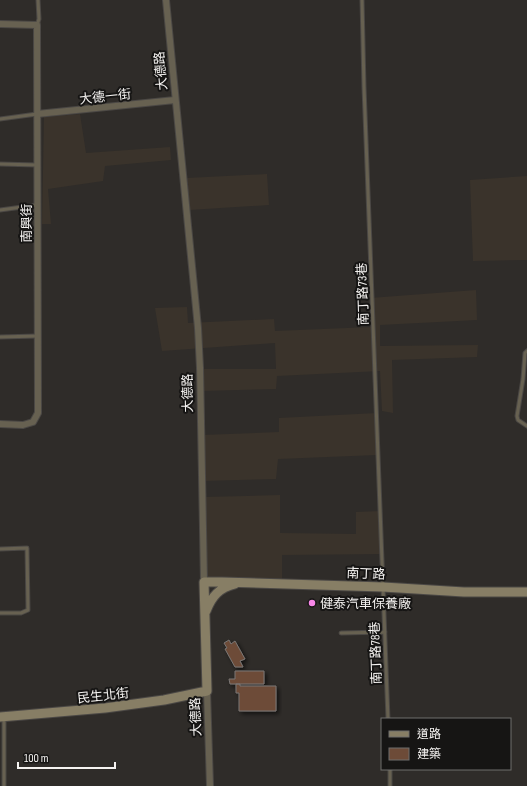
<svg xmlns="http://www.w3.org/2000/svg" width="527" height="786" viewBox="0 0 527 786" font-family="'Sofia Sans Condensed','Noto Sans TC',sans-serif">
  <defs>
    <filter id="shadow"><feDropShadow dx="2.5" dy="2.5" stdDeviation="2" flood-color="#0009"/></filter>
  </defs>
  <rect width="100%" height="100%" fill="#2f2c29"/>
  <path fill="#3a332b" d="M80 114 86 153 170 147 171 160 105 166 103 181 48 189 51 224H42L44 117Z
    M267 174 269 205 189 210 187 178Z
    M527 176V260L473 261 470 180Z
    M476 290 477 320 380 325V346L478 345 477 357 392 360 393 413 382 411 380 371 277 376 276 389 201 391V369H276L275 343 162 351 155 308 187 307 188 323 274 319 275 331 371 327 370 298Z
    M377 413V455L278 459 276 479 201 481 202 435 279 432V418Z
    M280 495V533L356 534V512L381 511 383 554 282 555V580L207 579 204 497Z"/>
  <path fill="#6d4b38" stroke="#7a7674" filter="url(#shadow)" d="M229 640 231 644 235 641 245 659 240 661 243 667H235L225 649 227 648 224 643Z
    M235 671H264V684H230L229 679H235Z
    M236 684H240V686H276V711H239V693H236Z"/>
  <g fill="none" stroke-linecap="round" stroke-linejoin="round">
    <defs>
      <path id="lane" d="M362 0 364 87 388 719
        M37 25 39 19 38 0
        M0 119 37 114
        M0 164 37 165
        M0 210 37 205
        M0 337 37 336
        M527 351 525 353 523 379 517 416 518 420 527 426
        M0 549 27 548 28 610 21 613H0
        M341 633 385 632
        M4 718V786
        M390 769V786"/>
      <path id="street" d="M166 0 198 328 200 368 204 582
        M0 24 37 25 38 413 33 422 23 425 0 424
        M37 114 175 100
        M207 691 210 786"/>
      <path id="secondary" d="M206 611C212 596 219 588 235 584
        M0 717 105 708 164 700 207 691 204 582H222L383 587 464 592H527"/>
    </defs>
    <use href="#lane" stroke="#4b4845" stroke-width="5"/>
    <use href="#street" stroke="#4b4845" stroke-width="8"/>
    <use href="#secondary" stroke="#4b4845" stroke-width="11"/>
    <use href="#lane" stroke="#676151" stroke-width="3"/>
    <use href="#street" stroke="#676151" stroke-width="6"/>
    <use href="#secondary" stroke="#877e65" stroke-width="9"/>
  </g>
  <circle fill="#f987e8" stroke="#161514" stroke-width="1.5" cx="312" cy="603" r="4"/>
  <g text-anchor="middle" stroke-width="4" stroke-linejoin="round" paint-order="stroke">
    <g font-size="13" fill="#f5f3f1" stroke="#161514">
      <text transform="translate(160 71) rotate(-95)" y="5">大德路</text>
      <text transform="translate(105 96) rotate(-6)" y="5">大德一街</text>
      <text transform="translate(26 223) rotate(-90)" y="5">南興街</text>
      <text transform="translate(362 294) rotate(-92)" y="5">南丁路73巷</text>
      <text transform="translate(187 393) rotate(-91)" y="5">大德路</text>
      <text transform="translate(366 573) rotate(2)" y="5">南丁路</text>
      <text transform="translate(375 653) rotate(-92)" y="5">南丁路78巷</text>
      <text transform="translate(103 695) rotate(-6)" y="5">民生北街</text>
      <text transform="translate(195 717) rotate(-92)" y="5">大德路</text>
    </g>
    <g font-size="13" fill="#f5f3f1" stroke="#161514" text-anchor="start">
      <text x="320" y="608">健泰汽車保養廠</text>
    </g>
  </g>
  <rect x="381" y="718" width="130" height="52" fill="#161514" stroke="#6f6e6c"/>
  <rect x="389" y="731" width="20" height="6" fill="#877e65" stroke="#6f6e6c"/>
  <text x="417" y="738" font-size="12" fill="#f5f3f1">道路</text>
  <rect x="389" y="748" width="20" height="12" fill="#6d4b38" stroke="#6f6e6c"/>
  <text x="417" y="758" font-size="12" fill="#f5f3f1">建築</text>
  <path d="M18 762v6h97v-6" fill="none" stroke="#f5f3f1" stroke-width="2"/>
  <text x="24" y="762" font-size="12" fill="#f5f3f1" stroke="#161514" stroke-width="3" paint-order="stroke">100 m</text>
</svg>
